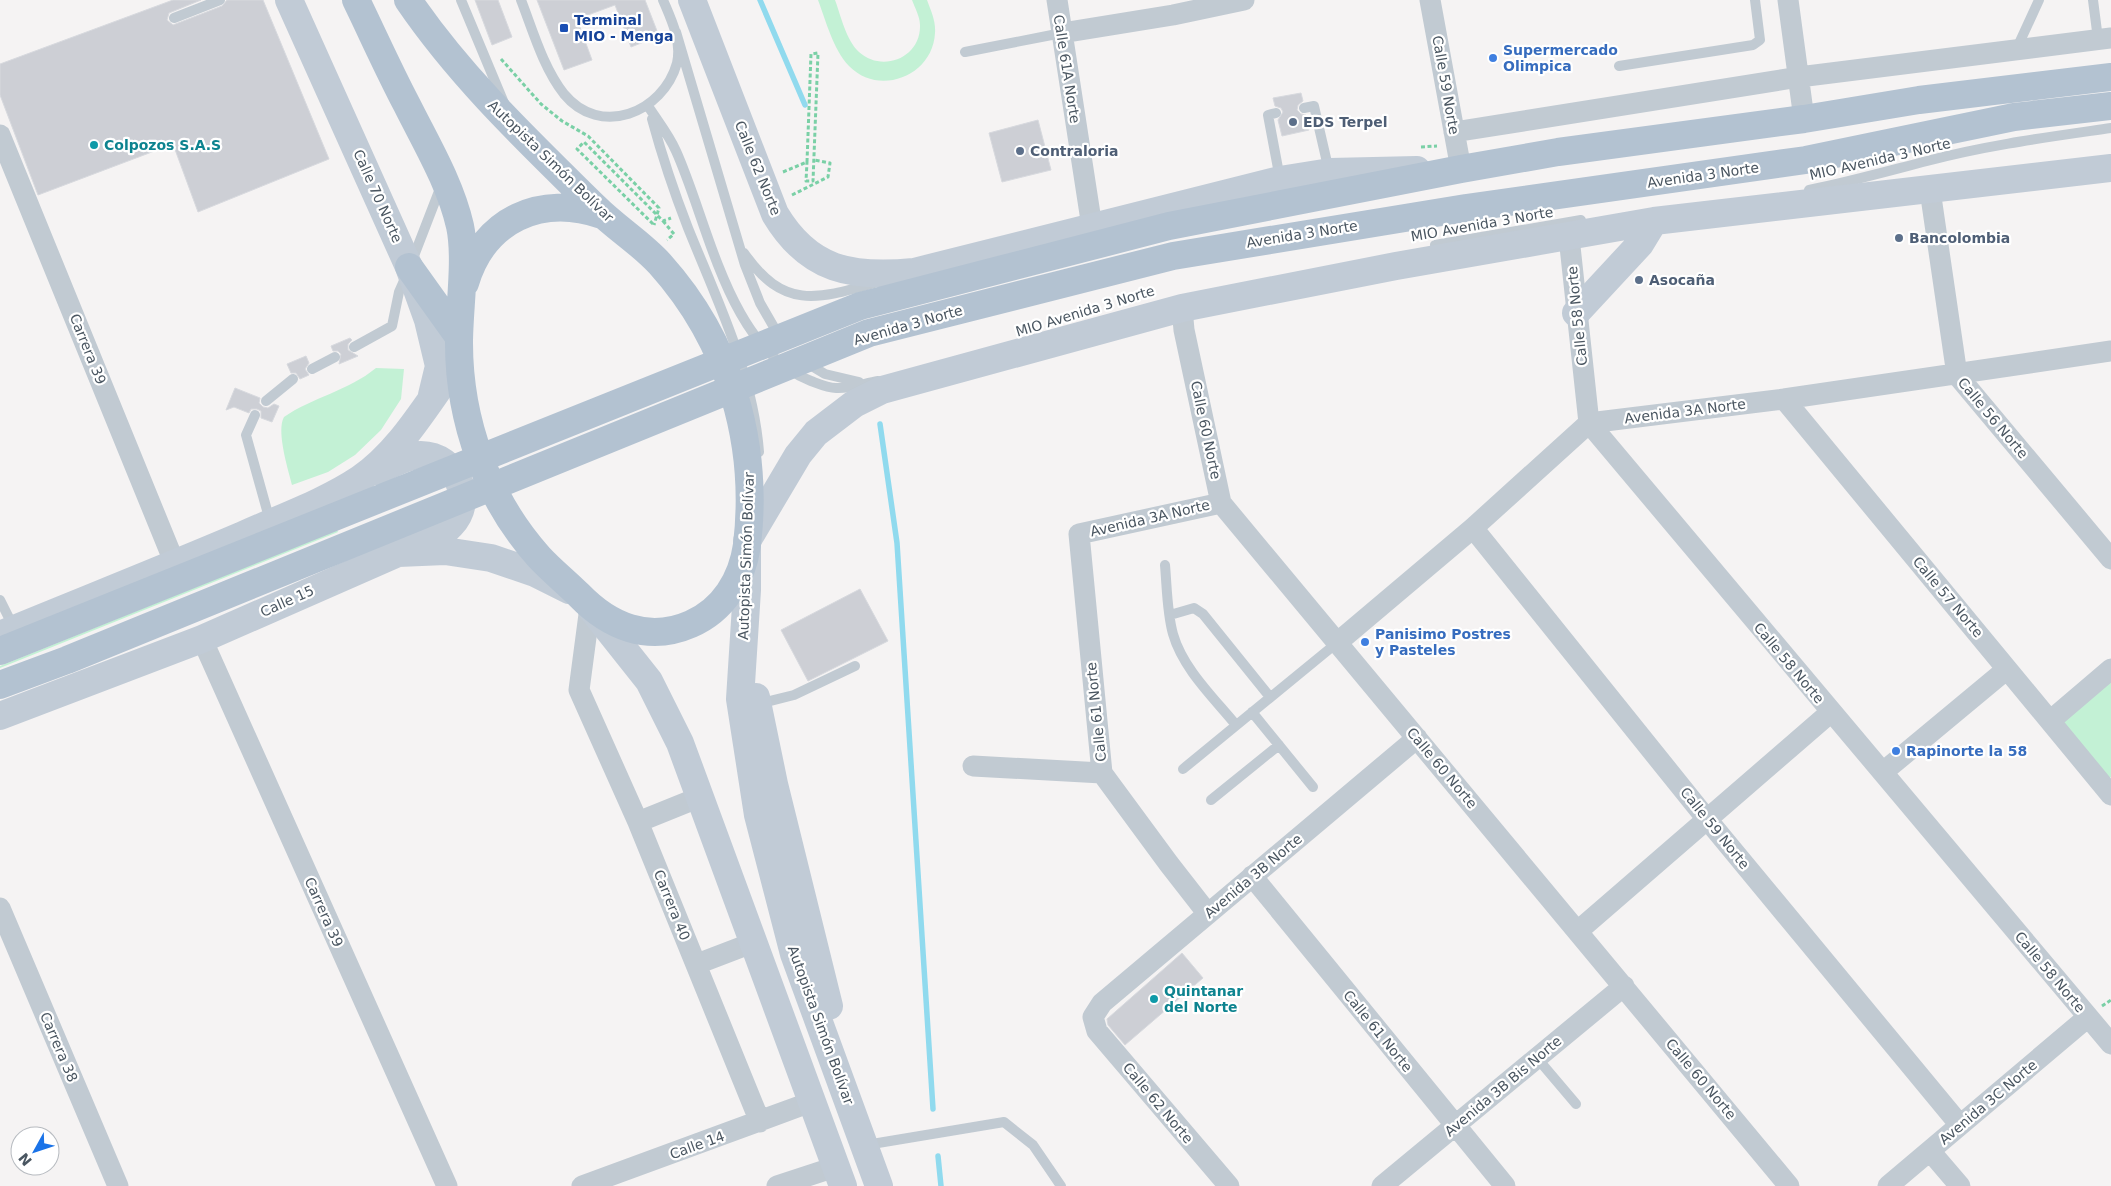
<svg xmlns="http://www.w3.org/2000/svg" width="2111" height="1186" viewBox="0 0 2111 1186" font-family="'DejaVu Sans',sans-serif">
  <rect width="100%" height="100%" fill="#f5f3f3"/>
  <path fill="#c3f1d5" d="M818 0H835C841 16 846 40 859 52 882 73 921 58 920 25 920 17 915 8 912 0H927C931 11 936 21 935 33 933 76 879 97 849 66 833 49 826 21 818 0Z
    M376 368 404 369 401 399 381 430 355 455 328 472 292 485C288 469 276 431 284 417 313 397 348 391 376 368Z
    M337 530 338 532 0 668V666Z
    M2111 672V777L2104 782 2053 720Z"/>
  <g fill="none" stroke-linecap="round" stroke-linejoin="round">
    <path stroke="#90daee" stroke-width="5.5" d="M760 0 805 105
      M880 424 897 543 933 1109
      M938 1156 941 1186"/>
  </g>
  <path fill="#cdcfd5" stroke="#d7d9de" d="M173 0H201L169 13 167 20 173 25 222 6 227 0H263L329 159 198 212 173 144 38 195 0 95V64Z
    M475 0H498L512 37 492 45Z
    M537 0H645L659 36 631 47 615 5 577 19 592 60 564 70Z
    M1301 93 1303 101 1298 105 1297 110 1301 114 1306 115 1309 130 1282 136 1278 120 1283 112 1281 108 1275 106 1273 98Z
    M1038 120 1051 170 1002 182 989 133Z
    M350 338 352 340 348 344V350L358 356 339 364 341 354 338 351H333L331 346Z
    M306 356 309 363 305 369 309 375 300 379 296 373H291L287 364Z
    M235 388 260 398 259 403 263 407 268 408 274 404 279 406 272 422 261 418V411L257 409H251L249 413 234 407 226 410Z
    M860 589 888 641 808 681 781 630Z
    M1182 953 1203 978 1125 1045 1108 1025 1107 1019Z"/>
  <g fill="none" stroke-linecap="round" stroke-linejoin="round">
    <path stroke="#7ad0a6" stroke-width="3" stroke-dasharray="4 2.5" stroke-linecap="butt" d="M501 59 541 104 562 121 588 136 659 208 654 225
      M1421 147 1437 146
      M783 172 807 162 811 54 818 53 813 181H806L807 162
      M792 195 828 177 830 163 814 160
      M663 221 674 234 667 240
      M653 224 577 149 584 142 663 221 671 218
      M2102 1006 2111 1000"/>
    <path stroke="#c1cad2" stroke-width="10" d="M461 0 504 103
      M521 0C533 31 543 67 564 94 600 138 663 113 677 63 682 41 671 19 663 0
      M2093 0 2098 39
      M174 18 220 0
      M676 32 745 265 760 303 779 336
      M2016 50 2039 0
      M965 52 1062 33
      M1619 66 1753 45 1760 40 1755 0
      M648 106C657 120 669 135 676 151 709 224 728 349 811 381 819 384 828 388 836 388 850 389 865 383 878 381
      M1304 108 1314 106 1329 171
      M1276 113 1268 115 1280 179
      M652 119C662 156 674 192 688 228 717 300 753 373 759 452
      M1809 190C1849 182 1888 171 1927 161 1987 145 2049 137 2111 128
      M1435 245 1581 220
      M744 253C783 309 816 300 874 283
      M412 261 441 186
      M354 347 392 326 399 292 407 274
      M805 362 825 374 859 382
      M312 369 335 357
      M266 401 293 379
      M255 415 246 435 270 521
      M1165 565C1167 588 1167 613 1173 634 1183 669 1214 698 1236 725
      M0 600 14 628
      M1170 615 1194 608 1203 614 1270 697
      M758 704 794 695 855 666
      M1252 712 1313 787
      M1183 769 1338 642
      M1211 800 1279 745
      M1537 1058 1576 1104
      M866 1145 1004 1122 1033 1145 1061 1186"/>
    <path stroke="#c1cad2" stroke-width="21" d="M1057 0 1092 227
      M1430 0 1461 169
      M1788 0 1804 119
      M1062 33 1173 15 1244 0
      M1454 132 1799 77 2111 38
      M0 135 175 564
      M1930 190 1957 375 2111 559
      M1569 237 1589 423 2111 1044
      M1182 308 1184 330 1221 503 1789 1186
      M1784 399 2111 795
      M1473 528 1706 818 1960 1125
      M590 607 579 690 638 822 760 1122
      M202 639 447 1186
      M1338 642 1473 528 1589 423 1784 399 2111 351
      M2050 721 2111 669
      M973 766 1102 773
      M1883 772 2007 669
      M638 822 700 797
      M1252 876 1505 1186
      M0 908 118 1186
      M1208 914 1169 864 1102 773 1079 534 1221 503
      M1578 931 1831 712
      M697 964 752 943
      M1930 1151 1960 1186
      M582 1186 811 1102
      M777 1186 835 1167
      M1229 1186 1097 1031 1093 1017 1102 1003 1417 738
      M1382 1186 1624 986
      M1888 1186 2088 1017"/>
    <path stroke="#c1cbd6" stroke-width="28" d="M289 0 409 267 428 320 439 366 432 395
      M692 0 775 214C809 271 852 278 914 272L1280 180 1330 172 1417 170
      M1576 313 1640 244 1654 221
      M377 471C391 465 406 455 421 455 456 455 476 500 451 525 441 536 424 541 411 547
      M591 608 649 681 680 743 843 1186
      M0 635C80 602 161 570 241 536 280 518 324 503 360 479 403 449 428 401 459 361
      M756 697 774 784 829 1006
      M0 716 202 639 398 553 445 551 491 558 535 573 569 590
      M879 1186 794 954 758 815 740 699 747 590V541L798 455 816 433 854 404 882 390 1182 308 1396 266 1654 221 2111 168"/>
    <path stroke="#b3c2d1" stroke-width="28" d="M356 0C373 35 389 71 407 105 427 145 450 183 460 226 467 259 459 309 459 343 459 421 487 499 539 557 552 571 566 582 579 595 609 626 648 643 691 624 723 610 742 580 747 545 759 443 730 342 660 264 641 243 616 228 596 208 529 142 461 78 408 0
      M409 267 459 337
      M465 283C484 219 541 194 602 215
      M0 651 860 306 1169 226 1461 169 1558 152 1804 119 1919 100 2111 77
      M0 685 67 660 869 333 1173 256 1466 208 1806 160 2014 117 2111 106"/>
  </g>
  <rect fill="#1a4fb4" stroke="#fff" stroke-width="2" x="559" y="23" width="10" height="10" rx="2.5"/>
  <g fill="#3f7fe0" stroke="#fff" stroke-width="2">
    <circle cx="1493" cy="58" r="5"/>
    <circle cx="1365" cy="642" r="5"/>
    <circle cx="1896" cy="751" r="5"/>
  </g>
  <g fill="#5c6f8a" stroke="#fff" stroke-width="2">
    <circle cx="1293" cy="122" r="5"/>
    <circle cx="1020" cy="151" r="5"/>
    <circle cx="1899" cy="238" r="5"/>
    <circle cx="1639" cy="280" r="5"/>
  </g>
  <g fill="#0f9aa8" stroke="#fff" stroke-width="2">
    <circle cx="94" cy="145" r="5"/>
    <circle cx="1154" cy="999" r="5"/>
  </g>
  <g text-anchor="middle" stroke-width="4.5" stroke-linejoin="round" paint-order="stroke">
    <g font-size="14" font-weight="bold" fill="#164399" stroke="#fff" text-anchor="start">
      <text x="574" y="25">Terminal<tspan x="574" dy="16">MIO - Menga</tspan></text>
    </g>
    <g font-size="14" font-weight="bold" fill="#366cbe" stroke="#fff" text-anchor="start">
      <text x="1503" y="55">Supermercado<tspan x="1503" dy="16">Olimpica</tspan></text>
      <text x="1375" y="639">Panisimo Postres<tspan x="1375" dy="16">y Pasteles</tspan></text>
      <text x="1906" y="756">Rapinorte la 58</text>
    </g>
    <g font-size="14" fill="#4a5661" stroke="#fff">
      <text transform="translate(1067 69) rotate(81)" y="5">Calle 61A Norte</text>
      <text transform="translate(1446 85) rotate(80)" y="5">Calle 59 Norte</text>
      <text transform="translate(1880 159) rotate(-13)" y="5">MIO Avenida 3 Norte</text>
      <text transform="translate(551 161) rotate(44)" y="5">Autopista Simón Bolívar</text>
      <text transform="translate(758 168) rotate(68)" y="5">Calle 62 Norte</text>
      <text transform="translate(1703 175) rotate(-8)" y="5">Avenida 3 Norte</text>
      <text transform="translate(378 196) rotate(66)" y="5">Calle 70 Norte</text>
      <text transform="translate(1482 224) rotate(-10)" y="5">MIO Avenida 3 Norte</text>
      <text transform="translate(1302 234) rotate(-9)" y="5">Avenida 3 Norte</text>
      <text transform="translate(1085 311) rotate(-17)" y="5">MIO Avenida 3 Norte</text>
      <text transform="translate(1577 316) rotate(-96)" y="5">Calle 58 Norte</text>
      <text transform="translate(908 325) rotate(-16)" y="5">Avenida 3 Norte</text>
      <text transform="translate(88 349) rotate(68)" y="5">Carrera 39</text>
      <text transform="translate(1685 411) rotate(-7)" y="5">Avenida 3A Norte</text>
      <text transform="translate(1993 418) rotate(50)" y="5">Calle 56 Norte</text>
      <text transform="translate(1206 430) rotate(78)" y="5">Calle 60 Norte</text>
      <text transform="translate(1150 518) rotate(-13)" y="5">Avenida 3A Norte</text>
      <text transform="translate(746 556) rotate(-88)" y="5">Autopista Simón Bolívar</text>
      <text transform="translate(1948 597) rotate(50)" y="5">Calle 57 Norte</text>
      <text transform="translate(287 601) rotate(-24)" y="5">Calle 15</text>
      <text transform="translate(1789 663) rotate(50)" y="5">Calle 58 Norte</text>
      <text transform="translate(1096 712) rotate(-96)" y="5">Calle 61 Norte</text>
      <text transform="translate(1442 768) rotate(50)" y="5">Calle 60 Norte</text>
      <text transform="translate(1715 828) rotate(51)" y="5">Calle 59 Norte</text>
      <text transform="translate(1253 876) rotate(-40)" y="5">Avenida 3B Norte</text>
      <text transform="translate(672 905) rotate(68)" y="5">Carrera 40</text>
      <text transform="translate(324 912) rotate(66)" y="5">Carrera 39</text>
      <text transform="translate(2050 972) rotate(50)" y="5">Calle 58 Norte</text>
      <text transform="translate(821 1025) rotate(70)" y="5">Autopista Simón Bolívar</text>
      <text transform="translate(1378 1031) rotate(51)" y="5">Calle 61 Norte</text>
      <text transform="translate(59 1047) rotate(67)" y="5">Carrera 38</text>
      <text transform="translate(1701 1079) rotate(50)" y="5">Calle 60 Norte</text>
      <text transform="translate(1503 1086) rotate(-40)" y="5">Avenida 3B Bis Norte</text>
      <text transform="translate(1988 1102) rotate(-40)" y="5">Avenida 3C Norte</text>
      <text transform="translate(1158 1103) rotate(50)" y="5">Calle 62 Norte</text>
      <text transform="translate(697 1145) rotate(-20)" y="5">Calle 14</text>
    </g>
    <g font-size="14" font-weight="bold" fill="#4e5e75" stroke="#fff" text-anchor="start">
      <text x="1303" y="127">EDS Terpel</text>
      <text x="1030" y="156">Contraloria</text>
      <text x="1909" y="243">Bancolombia</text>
      <text x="1649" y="285">Asocaña</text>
    </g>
    <g font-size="14" font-weight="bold" fill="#0d838f" stroke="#fff" text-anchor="start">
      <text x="104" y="150">Colpozos S.A.S</text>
      <text x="1164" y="996">Quintanar<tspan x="1164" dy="16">del Norte</tspan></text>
    </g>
  </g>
  <g transform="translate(35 1151) rotate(230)"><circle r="24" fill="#ffffff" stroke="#b7bbc0"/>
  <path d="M0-4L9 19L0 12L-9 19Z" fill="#1a73e8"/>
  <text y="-8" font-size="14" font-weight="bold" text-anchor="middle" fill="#4a5661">N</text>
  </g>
</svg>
